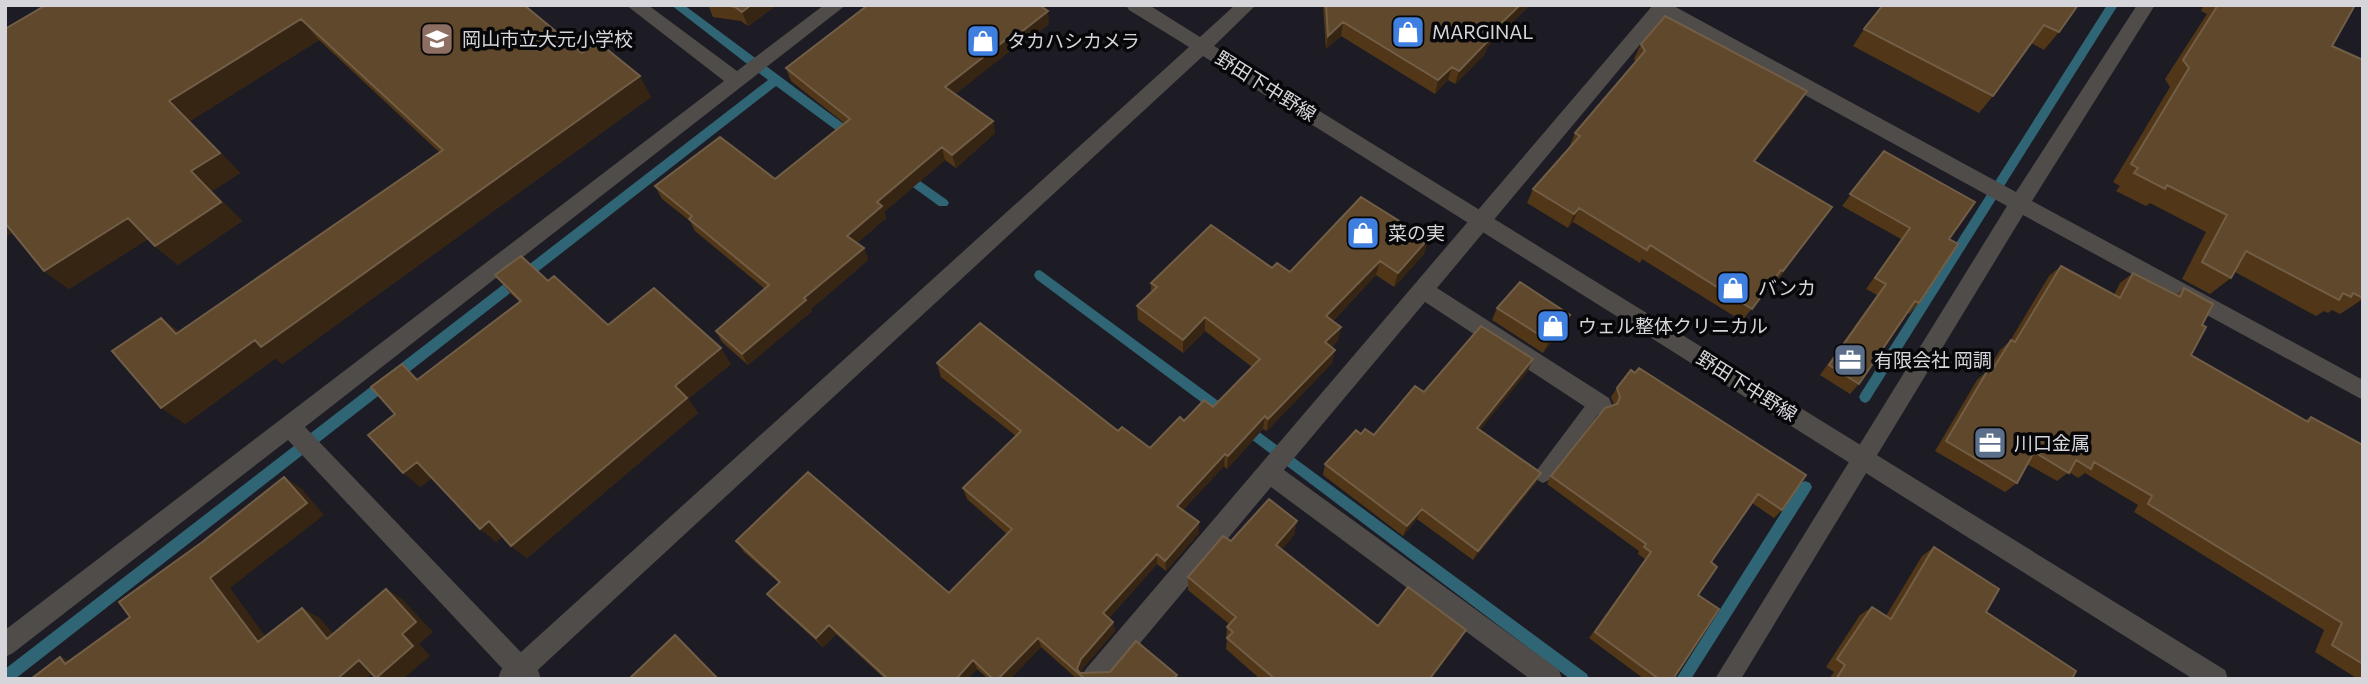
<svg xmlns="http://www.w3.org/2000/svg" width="2368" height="684" viewBox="0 0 2368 684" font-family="Commissioner,'Noto Sans JP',sans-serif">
  <rect width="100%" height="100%" fill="#1d1c24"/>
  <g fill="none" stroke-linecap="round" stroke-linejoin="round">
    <path fill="#2f6575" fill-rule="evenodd" d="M671 5H684L856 133 858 136 856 139H848L776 86 15 679H5V669L768 80Z
      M2107 5H2118L1869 401 1865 403 1861 401 1859 397 1861 393Z
      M903 169 947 200 949 203 947 206H939L899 177 897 174 899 171Z
      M1040 270 1232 411 1234 415 1232 419 1228 421 1224 419 1036 279 1034 275 1036 271Z
      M1243 420 1587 674 1589 679H1570L1239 430 1237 426 1239 422Z
      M1805 481 1810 483 1812 487 1810 491 1691 679H1676L1800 483Z"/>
    <path fill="#4f4c49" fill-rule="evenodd" d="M1597 396 1603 398 1605 403 1603 408 1549 480 1543 483 1537 480 1535 475 1537 470 1591 398Z"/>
    <path fill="#4f4c49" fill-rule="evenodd" d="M626 5H648L737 71 824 5H846L305 427 538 670 541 679H512L288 440 13 653 5 657V630L724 81Z
      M1653 5H1672L2016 192 2137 5H2155L2032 201 2363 380V400L2023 215 1741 679H1715L2007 206 1663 17 1437 288 1609 398 1612 405 1609 412 1601 415 1593 412 1425 302 1284 470 1559 670 1562 679H1530L1271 487 1110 679H1082L1085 670Z"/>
    <path fill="#4f4c49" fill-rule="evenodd" d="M1126 5H1149L1200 37 1235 5H1256L1214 46 2225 670 2228 679H2193L1203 56 528 679H498L501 670 1189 47 1129 10Z"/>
  </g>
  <path fill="#513717" d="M524 5 582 53 651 97 282 364 276 358 185 424 161 318 179 332 439 152 319 40 190 121 240 173 212 191 242 221 178 265 155 246 148 239 69 289 44 271 5 29Z
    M708 5H777L748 26 741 21 713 17Z
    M1323 5H1530L1487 47 1485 54 1455 84 1448 80 1435 94 1341 36 1326 49Z
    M2078 5 2059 32 2044 50 2031 43 1993 96 1979 113 1853 46 1864 29Z
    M2204 5H2355L2332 46 2363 60V299L2340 314 2332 310 2328 313 2324 311 2316 316 2235 272 2231 278 2210 294 2182 279 2206 232 2150 203 2146 206 2116 191 2120 186 2113 182 2170 87 2165 79 2207 14 2201 11Z
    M1049 24 1018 49 1015 47 955 94 993 121 995 133 956 168 945 160 884 212 886 218 857 243 864 248 868 260 811 309 812 311 748 365 722 342 716 331 765 289 695 231 690 221 662 199 655 186 775 179 844 123 791 81 786 68Z
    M1641 44 1798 106 1755 162 1832 207 1774 285 1772 283 1742 321 1642 259 1640 263 1573 222 1568 228 1527 203 1533 189 1569 148 1575 133 1636 62 1634 59Z
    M1884 151 1949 239 1919 303 1909 314 1908 313 1859 384 1850 394 1820 375 1877 295 1866 289 1901 239 1842 206Z
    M1428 239 1424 254 1394 287 1376 275 1333 321 1341 327 1338 340 1332 347 1335 350 1332 363 1267 431 1263 429 1227 469 1224 466 1183 510 1199 522V533L1166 571 1157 564 1109 618 1113 622 1115 631 1083 668 1081 673 1177 679H1077L1041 647 1010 679H988L977 669 968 679H885L836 634 823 647 776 604 767 594 779 583 744 552 736 541 949 593 1007 534 967 499 963 488 1016 436 941 377 937 363 1118 431 1150 448 1184 421 1213 407 1252 367 1205 331 1183 353 1138 320 1137 306 1151 292V283L1272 268 1290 272Z
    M2061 266 2114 295 2120 283 2133 273 2176 295 2184 288 2202 325 2191 355 2305 420 2311 417 2363 445V679H2358L2315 652 2324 630 2134 512 2138 505 2085 473 2078 478 2069 472 2057 481 2027 464 2017 483 2005 492 1935 451 1977 380 1988 370 2000 350 2010 341 2049 276Z
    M495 275 548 281 608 325 731 364 688 399 698 413 527 558 511 546 502 536 496 542 432 478 420 487 395 414 419 379 520 302 509 292Z
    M1497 308 1564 327 1543 353 1492 320Z
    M1533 359 1527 372 1480 430 1541 473 1535 484 1473 560 1417 519 1403 536 1323 475 1325 464 1374 435 1424 392Z
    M1617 388 1782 510 1774 518 1752 503 1711 562 1698 595 1673 679H1644L1589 638 1645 559 1638 554 1639 551 1547 484 1551 476 1614 405 1611 397Z
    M1297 521 1294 535 1281 550 1378 626 1459 642 1432 677 1434 679H1260L1226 649 1227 640 1226 639 1227 627 1229 624 1188 590V577L1231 541Z
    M1934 547 1986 612 2072 679H1829L1834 672 1826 667 1860 615 1872 607 1886 616 1922 556Z"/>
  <path fill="#362513" d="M751 5H777L748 26 742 12Z
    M1520 5H1530L1487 47 1485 54 1455 84 1459 71 1486 38Z
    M1048 11 1049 24 1018 49 1016 36Z
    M301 19 319 40 190 121 240 173 212 191 242 221 178 265 155 246 169 101Z
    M1343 22 1341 36 1326 49 1328 36Z
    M1013 34 1015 47 948 100 945 87Z
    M1452 67 1448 80 1435 94 1438 80Z
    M640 76 651 97 282 364 276 358 185 424 161 408 255 340Z
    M1807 91 1798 106 1745 175 1754 161Z
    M993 121 995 133 956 168 952 155Z
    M942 147 945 160 884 212 886 218 852 247 847 236 877 202Z
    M1579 208 1573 222 1568 228 1574 214Z
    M5 217 20 228 5 238Z
    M128 218 151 237 69 289 44 271Z
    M1428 239 1424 254 1394 287 1398 273Z
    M864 248 868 260 811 309 812 311 748 365 742 354 804 298Z
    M1380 261 1376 275 1324 330 1326 316Z
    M1570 315 1564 327 1543 353 1549 341Z
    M1205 317V331L1183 353V340Z
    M161 318 184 335 176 334Z
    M1341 327 1338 340 1323 356 1325 342Z
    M721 348 731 364 688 399 698 413 527 558 511 546 675 386Z
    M1335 350 1332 363 1267 431 1268 419Z
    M1533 359 1527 372 1472 440 1477 428Z
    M1265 416 1263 429 1227 469 1228 456Z
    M1225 454 1224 466 1177 517V506Z
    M417 462 434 476 420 487 403 473Z
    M1541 473 1535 484 1473 560 1478 551Z
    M284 477 302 489 324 515 230 588 277 652 258 642 210 578Z
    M1422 509 1417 519 1403 536 1407 526Z
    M489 521 505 534 496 542 480 529Z
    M1297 521 1294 535 1274 559 1276 545Z
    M1199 522V533L1166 571 1165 561Z
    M1157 554V564L1105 623 1103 613Z
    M386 589 402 599 433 632 419 644 430 656 403 679 376 678Z
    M302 608 320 618 346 649 327 639Z
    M1113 622 1115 631 1083 668 1081 675 1077 669 1081 659Z
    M829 625 836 634 823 647 816 638Z
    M1466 630 1459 642 1431 679H1430Z
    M675 635 687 646 720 679H718Z
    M1038 638 1041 647 1010 679H998Z
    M60 657 84 666 65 664Z
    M359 660 377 669 366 679H337Z
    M973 660 977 669 968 679H956Z"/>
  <path fill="#5f482c" stroke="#725e47" stroke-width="2" d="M46 5H524L582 53 598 42 640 76 261 347 255 340 161 408 112 351 161 318 176 334 443 150 301 19 169 101 220 153 191 171 221 202 155 246 128 218 44 271 5 223V29Z
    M725 5H751L742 12 735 7Z
    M868 5H1039L1048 11 1016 36 1013 34 945 87 993 121 952 155 942 147 877 202 882 206 847 236 864 248 804 298 806 300 742 354 716 331 769 285 689 219 692 216 655 186 720 137 775 179 850 119 786 68Z
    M1326 5H1520L1486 38 1489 40 1459 71 1452 67 1438 80 1343 22 1328 36Z
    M1883 5H2078L2059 32 2044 25 1993 96 1864 29Z
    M2218 5H2355L2332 46 2363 60V298L2353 293 2351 297 2343 293 2339 300 2246 251 2231 278 2202 262 2227 215 2167 185 2165 189 2134 173 2138 168 2131 164 2189 68 2183 60Z
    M1665 16 1807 91 1754 161 1832 207 1783 271 1781 270 1752 309 1650 245 1647 250 1579 208 1574 214 1533 189 1580 136 1575 133 1645 51 1641 44Z
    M1884 151 1975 202 1949 239 1958 244 1919 303 1915 301 1859 384 1829 365 1886 284 1875 278 1910 228 1850 194Z
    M1361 197 1428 239 1398 273 1380 261 1326 316 1341 327 1325 342 1335 350 1268 419 1265 416 1228 456 1225 454 1177 506 1199 522 1165 561 1157 554 1103 613 1113 622 1081 659 1077 669 1080 673 1110 672 1136 641 1177 675 1173 679H1085L1038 638 998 679H993L973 660 956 679H888L829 625 816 638 767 594 780 582 736 541 808 472 949 593 1012 529 963 488 1021 431 937 363 980 323 1118 431 1122 427 1150 448 1180 417 1184 421 1204 400 1213 407 1260 359 1205 317 1183 340 1137 306 1157 287 1151 283 1211 225 1272 268 1277 263 1290 272Z
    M521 256 548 281 554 276 608 325 654 288 721 348 675 386 687 398 511 546 489 521 480 529 417 462 403 473 368 435 395 414 371 387 402 364 417 380 521 301 495 275Z
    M2061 266 2120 298 2133 273 2180 297 2184 288 2213 304 2202 325 2206 327 2191 355 2308 422 2311 417 2363 445V664L2332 645 2342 623 2148 504 2152 496 2094 462 2091 469 2076 460 2069 473 2034 452 2017 483 1946 441 1988 370 1991 372 2011 340 2015 342Z
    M1520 282 1570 315 1549 341 1497 308Z
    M1481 326 1533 359 1477 428 1541 473 1478 551 1422 509 1407 526 1325 464 1356 430 1361 434 1365 429 1374 435 1415 386 1424 392Z
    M1639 368 1806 475 1782 510 1758 494 1711 562 1717 567 1698 595 1719 609 1673 679H1659L1595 632 1651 552 1644 547 1646 544 1551 476 1605 408 1617 404 1620 397 1617 388 1631 370 1635 373Z
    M284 477 307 503 210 578 258 642 302 608 327 639 386 589 416 622 402 634 413 646 376 678 359 660 337 679H31L60 657 65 664 130 617 119 602 201 543Z
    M1269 499 1297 521 1276 545 1378 626 1408 587 1466 630 1431 677 1434 679H1275L1227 638 1233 632 1227 627 1236 617 1188 577 1223 536 1231 541Z
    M1934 547 1999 589 1986 612 2076 671 2072 679H1836L1845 665 1837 659 1872 607 1891 619Z
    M675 635 718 679H629Z"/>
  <defs>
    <symbol id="shop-square" viewBox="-11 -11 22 22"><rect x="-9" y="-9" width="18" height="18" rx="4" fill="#3f7fe0" stroke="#07070a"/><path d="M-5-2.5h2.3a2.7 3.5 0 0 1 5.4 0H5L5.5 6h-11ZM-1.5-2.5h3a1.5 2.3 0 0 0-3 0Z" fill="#fff"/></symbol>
    <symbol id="school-square" viewBox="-11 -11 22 22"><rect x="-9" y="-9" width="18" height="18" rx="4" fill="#8d6e63" stroke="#07070a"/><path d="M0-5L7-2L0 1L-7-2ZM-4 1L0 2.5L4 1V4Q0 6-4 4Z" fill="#fff"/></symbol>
    <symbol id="office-square" viewBox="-11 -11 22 22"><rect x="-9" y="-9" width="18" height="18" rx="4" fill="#5c6f8a" stroke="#07070a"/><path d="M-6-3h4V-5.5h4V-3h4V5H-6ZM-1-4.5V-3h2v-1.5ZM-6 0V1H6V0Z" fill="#fff"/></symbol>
  </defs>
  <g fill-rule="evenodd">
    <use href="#shop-square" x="1389" y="13" width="38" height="38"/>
    <use href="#school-square" x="418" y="20" width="38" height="38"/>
    <use href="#shop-square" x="964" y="22" width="38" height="38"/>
    <use href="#shop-square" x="1344" y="214" width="38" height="38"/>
    <use href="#shop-square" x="1714" y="269" width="38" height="38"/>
    <use href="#shop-square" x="1534" y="307" width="38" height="38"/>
    <use href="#office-square" x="1831" y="341" width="38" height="38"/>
    <use href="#office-square" x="1971" y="424" width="38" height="38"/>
  </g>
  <g text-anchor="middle" stroke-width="7" stroke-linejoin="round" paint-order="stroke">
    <g font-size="19" fill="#d5d5da" stroke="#07070a" text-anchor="start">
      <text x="1432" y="39">MARGINAL</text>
      <text x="462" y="46">岡山市立大元小学校</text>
      <text x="1007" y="48">タカハシカメラ</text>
      <text x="1388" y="240">菜の実</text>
      <text x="1758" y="295">バンカ</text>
      <text x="1578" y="333">ウェル整体クリニカル</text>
      <text x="1874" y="367">有限会社 岡調</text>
      <text x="2014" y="450">川口金属</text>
    </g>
    <g font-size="19" fill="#d5d5da" stroke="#07070a">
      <text transform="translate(1266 86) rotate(32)" y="7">野田下中野線</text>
      <text transform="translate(1747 386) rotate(32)" y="7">野田下中野線</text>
    </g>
  </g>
  <rect width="2368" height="684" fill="none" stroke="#d5d5da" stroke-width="14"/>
</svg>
